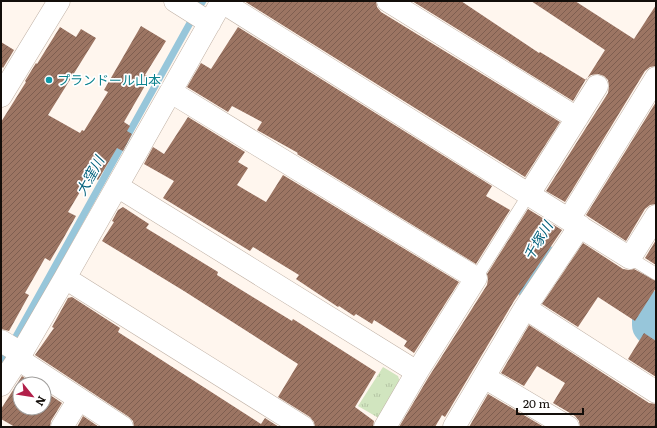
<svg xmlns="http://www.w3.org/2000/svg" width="657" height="428" viewBox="0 0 657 428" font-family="Literata,'Noto Sans JP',serif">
  <defs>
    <pattern id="park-tufts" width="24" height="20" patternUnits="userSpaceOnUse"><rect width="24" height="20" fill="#d1e5bf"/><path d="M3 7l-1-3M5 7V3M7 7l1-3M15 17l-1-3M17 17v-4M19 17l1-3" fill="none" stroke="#b3c3a3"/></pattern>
    <pattern id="building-hatch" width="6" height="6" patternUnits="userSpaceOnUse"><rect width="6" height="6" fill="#9c7563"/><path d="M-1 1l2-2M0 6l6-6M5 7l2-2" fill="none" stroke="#7e5e50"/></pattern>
  </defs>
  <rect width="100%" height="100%" fill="#fff6ee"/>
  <path fill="url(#park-tufts)" d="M383 367 398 376 402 388 382 420 358 406Z"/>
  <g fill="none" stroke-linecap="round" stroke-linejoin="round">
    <path stroke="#97c6da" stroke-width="7" d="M198 9 203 1
      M522 293 549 249
      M13 342 190 23
      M1 364 6 355"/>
    <path stroke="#97c6da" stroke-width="40" d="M656 311 652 317V325L656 329"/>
  </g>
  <path fill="url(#building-hatch)" d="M244 1H376L377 7 381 12 560 122 525 177Z
    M412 1H461L539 53 540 52 586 80 605 50 531 1H575L634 39 656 5V66L650 67 645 71 565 202 546 191 608 93 609 86 608 80 604 76 598 74 591 75 586 79 573 101Z
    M141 26 166 41 145 75 150 77 124 122 130 126 127 131 132 134 123 151 117 148 98 180 90 175 68 212 76 216 63 239 50 261 45 258 25 293 29 295 9 331 1 329V122L26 82 25 81 36 63 37 64 60 27 76 37 81 29 96 38 48 115 80 133 82 130 84 131 108 92 104 90Z
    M238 27 492 186 486 196 510 210 476 264 297 154 298 153 257 130 262 122 232 106 228 112 187 87 201 63 211 69Z
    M1 42 14 50 3 68 1 66Z
    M656 102V204L650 205 645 209 626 241 586 215Z
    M188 117 245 152 238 162 248 168 237 185 266 202 283 175 459 282 414 353 404 346 407 341 374 320 372 324 356 314 354 316 339 306 338 307 296 279 299 275 253 247 250 251 163 198 174 181 144 164 153 147 164 154Z
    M123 207 149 224 146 228 218 272 217 275 292 321 293 319 376 372 355 407 374 421 373 427H315L314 422 310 417 278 397 298 364 184 291 102 241 114 222 112 221 118 210Z
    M528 209 562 230 514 301 445 417 442 415 435 427H399L428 378 487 285 488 279 487 274Z
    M656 240V265L645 258Z
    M583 243 623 269 629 270 634 269 656 281V288L635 321 598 297 578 327 542 304Z
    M72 297 120 328 118 332 261 424 265 418 279 427H134L133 421 129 417 35 355 54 328 52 327 68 298Z
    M529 325 649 403 656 404V427H580L579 421 575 416 553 403 565 383 537 366 524 386 501 373Z
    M644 333 656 341V377L628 359Z
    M22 376 33 384H20V408H44V391L62 403 51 421 50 427H15L1 419V409Z
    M488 394 544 427H469Z
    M83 416 99 427H77Z"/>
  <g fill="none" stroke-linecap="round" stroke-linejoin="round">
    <defs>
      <path id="lane" d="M630 258 656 274
        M476 278 529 194"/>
      <path id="street" d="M175 1 210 23
        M388 1 577 118
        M222 2 630 258 656 216
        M171 92 476 278 417 372 385 427
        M1 96 59 1
        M117 186 417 372
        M529 194 597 86
        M569 219 656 78
        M65 278 303 427
        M525 308 656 392
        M1 341 21 353
        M18 359 122 427
        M484 377 568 427
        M1 385 18 359 65 278 222 1
        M62 427 79 399
        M454 427 525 308 580 226"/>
    </defs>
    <use href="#lane" stroke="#bfb0a4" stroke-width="13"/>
    <use href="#street" stroke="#bfb0a4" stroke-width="23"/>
    <use href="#lane" stroke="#fff" stroke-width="12"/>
    <use href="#street" stroke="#fff" stroke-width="22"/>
  </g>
  <circle fill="#0f9aa8" stroke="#fff" stroke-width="1.5" cx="49" cy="80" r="4"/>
  <g text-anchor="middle" stroke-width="3.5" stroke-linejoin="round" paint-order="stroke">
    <g font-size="13" fill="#0d838f" stroke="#fff" text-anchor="start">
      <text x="57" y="85">プランドール山本</text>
    </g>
    <g font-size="14" font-style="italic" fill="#005f7a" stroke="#fff">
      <text transform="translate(90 176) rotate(-61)" y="5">大窪川</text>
      <text transform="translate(538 241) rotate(-59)" y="5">千塚川</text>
    </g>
  </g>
  <rect width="657" height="428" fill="none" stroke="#130e0a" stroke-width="4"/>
  <g transform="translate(32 396) rotate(120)"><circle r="19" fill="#ffffff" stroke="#a19f9d"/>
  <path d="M0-3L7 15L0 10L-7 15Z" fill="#b2204a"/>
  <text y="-6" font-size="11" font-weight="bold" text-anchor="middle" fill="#130e0a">N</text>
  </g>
  <path d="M517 408v6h66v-6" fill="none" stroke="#130e0a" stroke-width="2"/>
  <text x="523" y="408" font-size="12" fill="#130e0a" stroke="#ffffff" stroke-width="3" paint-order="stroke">20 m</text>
</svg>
